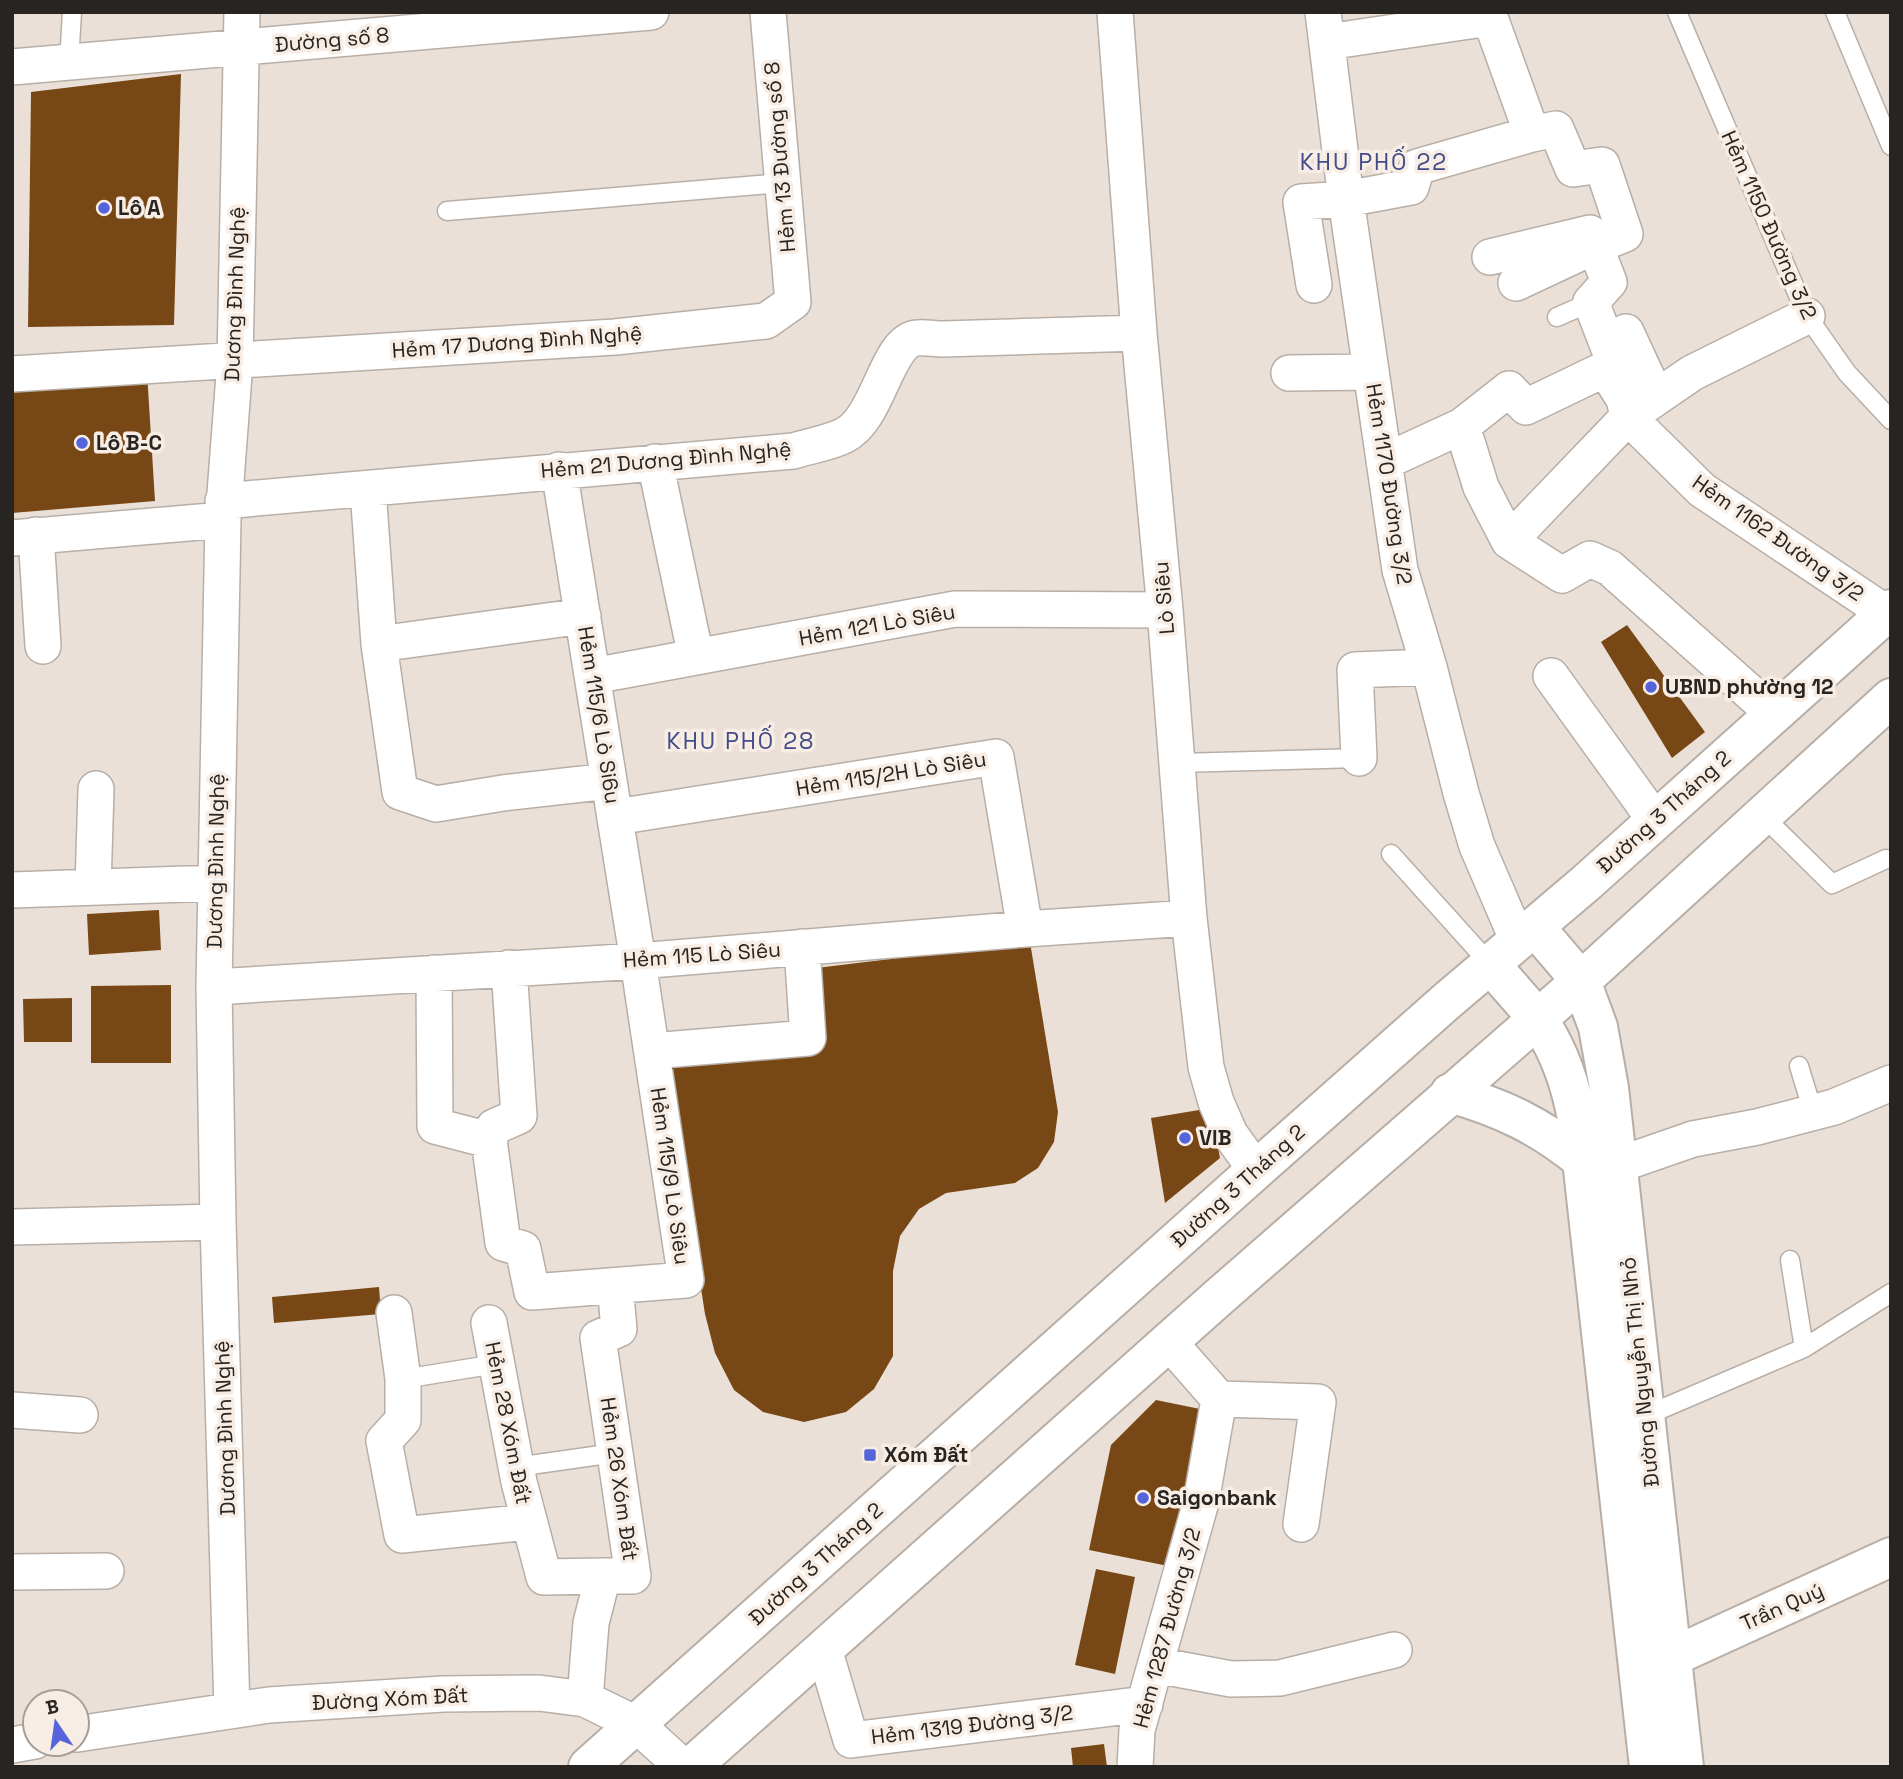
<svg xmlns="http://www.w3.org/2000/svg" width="1903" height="1779" viewBox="0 0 1903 1779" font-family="'Space Grotesk',sans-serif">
  <rect width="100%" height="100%" fill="#ebe0d7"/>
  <path fill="#774815" d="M181 74 174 325 28 327 31 92Z
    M147 372 155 501 12 513V385Z
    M1627 625 1705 732 1672 758 1601 642Z
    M159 910 161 950 89 955 87 914Z
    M1030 942 1058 1112 1054 1142 1038 1168 1015 1183 946 1193 919 1209 900 1236 893 1271V1356L874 1389 846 1412 804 1422 763 1412 734 1390 715 1353 705 1314 665 1058 816 1046 808 969Z
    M171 985V1063H91V986Z
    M72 998V1042H24L23 999Z
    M1211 1108 1220 1158 1165 1203 1151 1118Z
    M379 1287 381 1314 274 1323 272 1297Z
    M1156 1400 1205 1410 1173 1567 1089 1550 1111 1445Z
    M1096 1569 1135 1577 1115 1674 1075 1665Z
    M1104 1744 1107 1767H1073L1071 1748Z"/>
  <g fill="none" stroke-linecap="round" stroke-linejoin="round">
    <defs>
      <path id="service" d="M1677 12 1807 316 1847 373 1891 420
        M1835 12 1891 146
        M69 63 72 12
        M447 211 783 183
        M1557 317 1591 302
        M1177 763 1359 758
        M1762 815 1832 884 1886 859
        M1391 854 1490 964
        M1799 1066 1813 1112
        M1790 1260 1804 1348
        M403 1379 496 1364
        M1645 1416 1804 1348 1891 1293
        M516 1467 615 1453"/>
      <path id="minor" d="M1115 12 1139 333 1165 610 1189 918 1206 1067 1216 1102 1230 1134 1256 1170
        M1323 12 1346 199 1400 570 1429 667 1461 793 1477 846 1518 941
        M1488 12 1532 134 1556 129 1573 169 1602 165 1625 234 1595 246 1609 282 1591 302 1613 359 1605 369 1624 399 1628 417 1702 490 1886 613
        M1327 42 1490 18
        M12 67 651 12
        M1490 257 1590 233 1595 246 1516 283
        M1314 285 1301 202 1346 199 1411 187 1417 167 1532 134
        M1289 373 1371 372
        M12 374 615 337 766 321 793 302 768 12
        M1624 399 1651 386 1626 332
        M1462 426 1509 389 1526 407 1605 369
        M655 462 696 657
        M1384 462 1462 426 1481 487 1509 541 1562 575 1590 559 1610 568 1773 713
        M368 489 379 644 400 792 436 804 503 793 609 781
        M223 501 793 451C809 446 830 443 845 435 879 417 886 343 916 338 924 337 935 339 943 339L1139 333
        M36 535 43 646
        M12 538 223 520
        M1509 541 1628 417 1692 373 1807 316
        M379 644 583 616
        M593 676 955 609 1165 610
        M1551 676 1655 820
        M1359 758 1355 670 1429 667
        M616 817 996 757 1025 929
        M93 887 96 789
        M12 890 215 883
        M434 973 435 1126 489 1140 503 1243 523 1249 532 1292 686 1280 638 961 559 470
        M214 987 638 961 1025 929 1189 918
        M652 1051 808 1038 802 947
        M489 1140 494 1127 519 1116 509 968
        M1618 1165 1693 1139 1757 1127 1834 1107 1891 1083
        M12 1227 218 1222
        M394 1313 403 1379V1420L384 1441 402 1535 528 1522
        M489 1323 519 1482 544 1577 603 1576
        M1219 1399 1318 1402 1301 1524
        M12 1410 80 1415
        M12 1572 106 1571
        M824 1649 851 1740 1145 1704
        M1156 1665 1231 1679 1280 1678 1394 1650
        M585 1699 591 1623 603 1576H633L598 1338 619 1329 615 1286
        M232 1710 218 1222 214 987 223 520 235 362 242 12
        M77 1734 269 1705 443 1694 539 1693 585 1699 636 1724 683 1767
        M12 1745 35 1741
        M1135 1767 1137 1730 1201 1502 1219 1399 1169 1342"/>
      <path id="tertiary" d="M1672 1657 1891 1557"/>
      <path id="secondary" d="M1581 981 1598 1027 1609 1088 1684 1767
        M1538 1019C1560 1052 1571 1085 1578 1124L1649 1767
        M1450 1093C1503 1108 1540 1126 1582 1160"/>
      <path id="primary" d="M1535 927 1581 981
        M1490 964 1538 1019
        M588 1767 1256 1170 1448 1000 1586 883 1891 609
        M691 1767 1220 1296 1581 981 1891 698"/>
    </defs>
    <use href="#service" stroke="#b8aea6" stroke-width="21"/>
    <use href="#minor" stroke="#b8aea6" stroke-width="38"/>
    <use href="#tertiary" stroke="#b8aea6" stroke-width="42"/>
    <use href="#secondary" stroke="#b8aea6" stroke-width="42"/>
    <use href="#primary" stroke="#b8aea6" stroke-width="42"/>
    <use href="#service" stroke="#fff" stroke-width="18"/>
    <use href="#minor" stroke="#fff" stroke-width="35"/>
    <use href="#tertiary" stroke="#fff" stroke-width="38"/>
    <use href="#secondary" stroke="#fff" stroke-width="38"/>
    <use href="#primary" stroke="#fff" stroke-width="38"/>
  </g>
  <g fill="#5564da" stroke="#f8ede4" stroke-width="2.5">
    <circle cx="104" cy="208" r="7"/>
    <circle cx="82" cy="443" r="7"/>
    <circle cx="1651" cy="687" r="7"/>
    <circle cx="1185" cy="1138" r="7"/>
    <rect x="863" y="1448" width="14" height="14" rx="3.5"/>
    <circle cx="1143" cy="1498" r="7"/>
  </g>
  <g text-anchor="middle" stroke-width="7" stroke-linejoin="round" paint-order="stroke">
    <g font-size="21" fill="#282421" stroke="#f8ede4">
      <text transform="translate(332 40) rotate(-5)" y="7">Đường số 8</text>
      <text transform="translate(780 157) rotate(-95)" y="7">Hẻm 13 Đường số 8</text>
      <text transform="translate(1769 225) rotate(66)" y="7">Hẻm 1150 Đường 3/2</text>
      <text transform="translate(235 294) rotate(-88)" y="7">Dương Đình Nghệ</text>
      <text transform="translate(517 342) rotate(-4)" y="7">Hẻm 17 Dương Đình Nghệ</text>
      <text transform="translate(666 460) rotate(-5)" y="7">Hẻm 21 Dương Đình Nghệ</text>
      <text transform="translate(1389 484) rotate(81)" y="7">Hẻm 1170 Đường 3/2</text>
      <text transform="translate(1778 538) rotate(35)" y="7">Hẻm 1162 Đường 3/2</text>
      <text transform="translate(1164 598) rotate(-95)" y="7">Lò Siêu</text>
      <text transform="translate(877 625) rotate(-10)" y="7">Hẻm 121 Lò Siêu</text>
      <text transform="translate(599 715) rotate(81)" y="7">Hẻm 115/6 Lò Si6u</text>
      <text transform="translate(891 774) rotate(-9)" y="7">Hẻm 115/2H Lò Siêu</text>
      <text transform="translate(1664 812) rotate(-42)" y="7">Đường 3 Tháng 2</text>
      <text transform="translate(216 861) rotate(-89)" y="7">Dương Đình Nghệ</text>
      <text transform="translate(702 955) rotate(-4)" y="7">Hẻm 115 Lò Siêu</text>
      <text transform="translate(670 1176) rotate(82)" y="7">Hẻm 115/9 Lò Siêu</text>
      <text transform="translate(1238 1186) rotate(-42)" y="7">Đường 3 Tháng 2</text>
      <text transform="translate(1640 1372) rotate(-96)" y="7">Đường Nguyễn Thị Nhỏ</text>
      <text transform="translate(508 1423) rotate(79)" y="7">Hẻm 28 Xóm Đất</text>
      <text transform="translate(225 1428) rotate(-92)" y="7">Dương Đình Nghệ</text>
      <text transform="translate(619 1479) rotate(82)" y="7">Hẻm 26 Xóm Đất</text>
      <text transform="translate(816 1564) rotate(-42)" y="7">Đường 3 Tháng 2</text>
      <text transform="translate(1782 1607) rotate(-24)" y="7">Trần Quý</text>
      <text transform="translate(1167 1628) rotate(-75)" y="7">Hẻm 1287 Đường 3/2</text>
      <text transform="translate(390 1699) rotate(-3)" y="7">Đường Xóm Đất</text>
      <text transform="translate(972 1725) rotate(-7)" y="7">Hẻm 1319 Đường 3/2</text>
    </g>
    <g font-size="21" font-weight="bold" fill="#282421" stroke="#f8ede4" text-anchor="start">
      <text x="118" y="215">Lô A</text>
      <text x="96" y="450">Lô B-C</text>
      <text x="1665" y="694">UBND phường 12</text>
      <text x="1199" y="1145">VIB</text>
      <text x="884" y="1462">Xóm Đất</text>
      <text x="1157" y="1505">Saigonbank</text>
    </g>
    <g font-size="23" letter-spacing="2" fill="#414c88" stroke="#f8ede4">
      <text x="1374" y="170">KHU PHỐ 22</text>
      <text x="741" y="749">KHU PHỐ 28</text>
    </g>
  </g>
  <rect width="1903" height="1779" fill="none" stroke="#282421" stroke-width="28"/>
  <g transform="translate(56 1723) rotate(347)"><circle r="33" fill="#f8ede4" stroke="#a59d96" stroke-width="2"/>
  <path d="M0-5L12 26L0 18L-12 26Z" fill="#5564da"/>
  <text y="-10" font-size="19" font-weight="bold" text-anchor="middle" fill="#282421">B</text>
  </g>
</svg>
